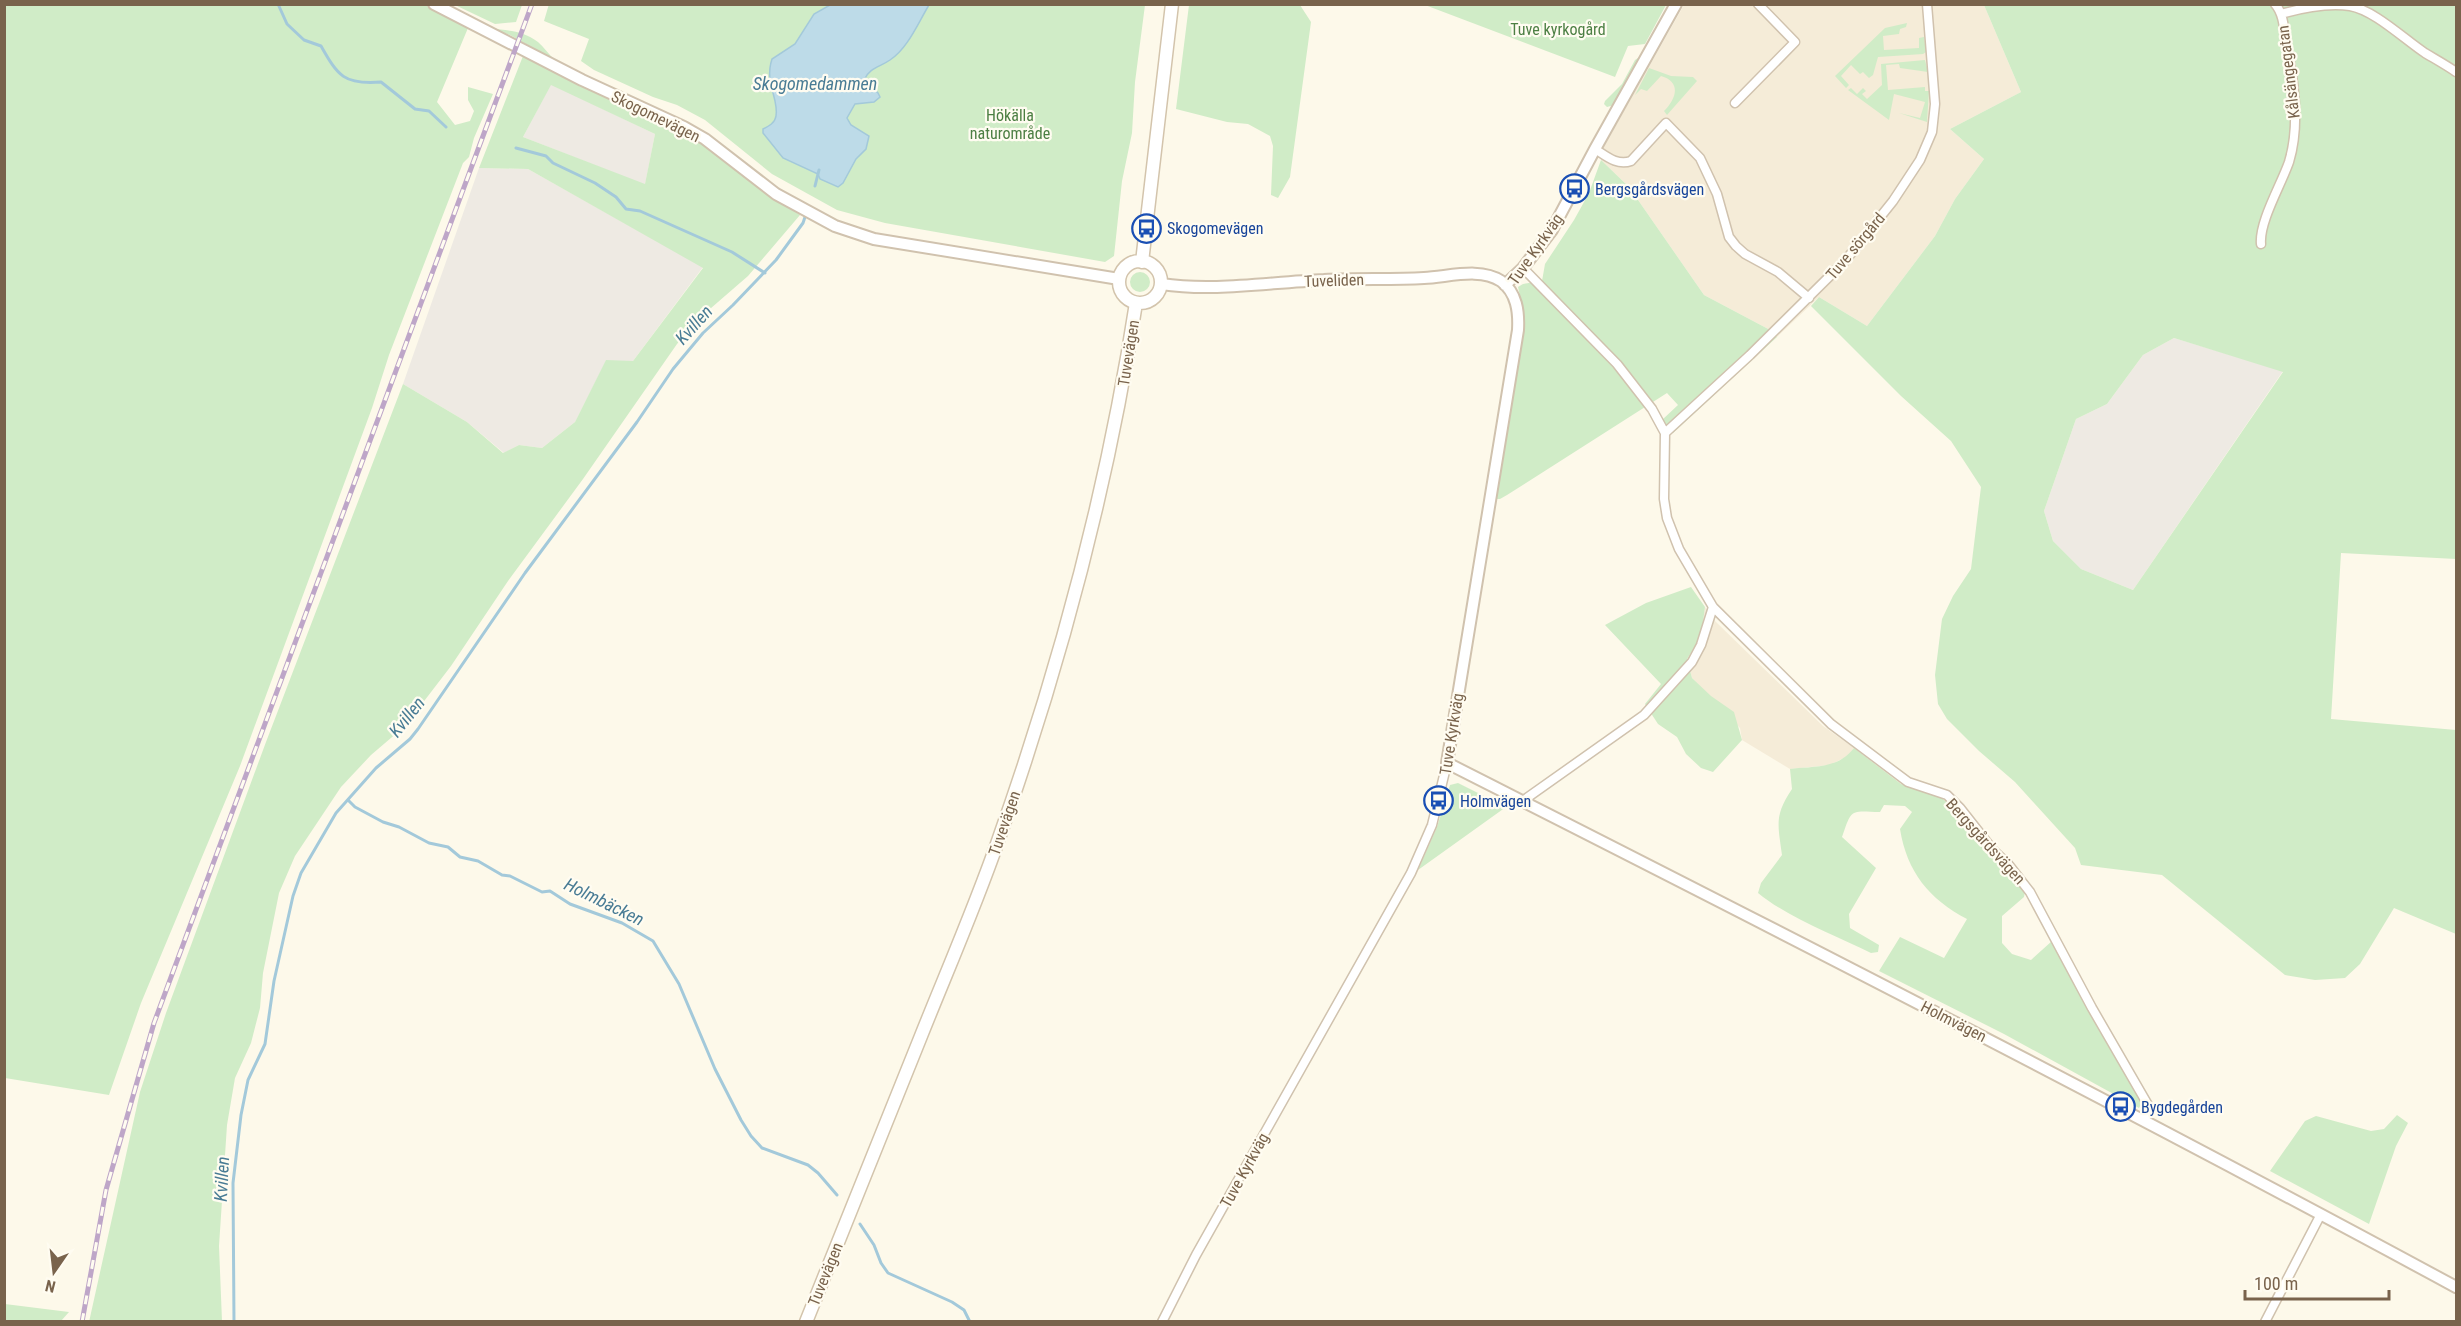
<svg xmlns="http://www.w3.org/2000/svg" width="2461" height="1326" viewBox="0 0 2461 1326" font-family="'Roboto Condensed',sans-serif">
  <rect width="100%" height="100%" fill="#fdf9ea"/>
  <path fill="#f5ecd8" d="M1684 5H1984L2021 92 1950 129 1984 159 1955 199 1935 236 1867 326 1819 297 1777 337 1772 331 1704 295 1629 187 1601 160 1604 146Z
    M1705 607 1715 621 1823 726 1854 748 1848 756 1830 765 1790 769 1742 740 1740 728 1692 678 1687 659 1700 637Z"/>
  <path fill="#eeeae3" d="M551 84 655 134 645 185 523 137Z
    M479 168 528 169 703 267 633 361H606L575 422 542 448 519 445 504 453 467 422 403 384Z
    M2174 338 2283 371 2133 590 2081 569 2053 541 2044 511 2076 419 2107 404 2143 355Z"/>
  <path fill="#d0ecc7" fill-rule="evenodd" d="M549 4 1145 5 1135 82 1132 133 1122 181 1114 256 1105 262 885 223 837 210 772 174 705 120 677 105 653 97 594 70 581 61 589 39 544 21Z
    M4 5H425L468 28 437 102 455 125 470 121 474 111 468 100V87L493 94 474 138 469 157 463 163 389 355 372 408 240 766 141 1003 109 1095 5 1078Z
    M455 5H522L516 22 495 24Z
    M1189 5H1300L1311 22 1290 177 1278 198 1271 195 1273 146 1270 136 1248 124 1227 122 1176 109Z
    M1425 5 1666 4V5L1645 44 1628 46 1615 77Z
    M1984 5H2456V559L2341 553 2331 719 2456 730V934L2394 908 2360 964 2345 978 2315 980 2285 975 2162 875 2081 865 2075 848 2015 782 1979 751 1947 719 1938 704 1935 675 1942 619 1953 596 1971 569 1981 487 1951 441 1901 396 1811 306 1819 297 1867 326 1935 236 1955 199 1984 159 1950 129 2021 92ZM2174 338 2283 372 2133 590 2081 569 2053 541 2044 511 2076 419 2107 404 2143 355Z
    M1907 23 1906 27 1900 29 1899 34 1883 36 1884 50 1919 48V38L1924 37 1926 52 1923 54 1878 57 1873 75 1869 78 1863 72 1860 74 1851 65 1841 76 1849 85 1846 88 1835 76 1885 28Z
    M491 28C508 31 523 30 538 42 544 47 549 55 555 60L510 35Z
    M523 56C576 86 636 104 688 135 727 159 762 191 800 215L748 276 703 315 677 344 583 479 508 581 451 666 405 726 371 755 341 787 295 856 279 893 263 973 260 1008 251 1043 235 1078 227 1125 219 1246 222 1321 89 1322 140 1092 166 1013 266 742 403 384 467 422 503 453 519 445 542 448 575 422 606 360 633 361 703 268 528 169 479 168ZM551 85 655 134 645 184 523 137Z
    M1641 56 1614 105 1607 107 1604 104 1605 101 1622 84 1635 60Z
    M1925 60 1928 72 1900 68 1899 64 1886 65 1888 90 1925 87V91H1929L1927 122 1899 113 1920 118 1925 102 1894 94 1889 120 1848 90 1851 88 1857 94 1863 88 1866 91 1862 94 1867 99 1882 85 1881 64Z
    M1649 68 1671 76 1693 77 1697 81 1667 115 1664 111C1676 99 1682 82 1661 76L1647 91 1641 89 1635 95Z
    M1601 160 1629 187 1704 295 1772 331 1777 337 1673 433 1662 420 1678 405 1667 393 1507 495 1500 499H1495L1524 328 1523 310 1518 287 1523 284 1542 281 1545 264 1574 220 1589 193Z
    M1130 282a10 10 0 1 1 20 0a10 10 0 1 1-20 0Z
    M1691 587 1705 607 1701 637 1687 659 1692 678 1711 696 1734 712 1742 740 1713 772 1701 768 1686 754 1677 737 1658 724 1645 704 1661 684 1605 625 1646 603Z
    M1854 748 1901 784 1940 797 1953 807 1978 840 2011 872 2025 891 2024 897 2002 916V943L2012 954 2031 960 2052 941 2139 1097 2142 1103 2139 1108 2004 1034 1879 971 1900 937 1944 958 1967 919C1929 899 1907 872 1900 829L1912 812 1905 806 1884 805 1880 812C1850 811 1852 808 1842 837L1876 868 1849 914 1850 928 1879 945 1878 952 1871 953C1836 936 1787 917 1758 893L1761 883 1782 855C1778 824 1774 816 1792 789L1790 769C1814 766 1838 769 1854 748Z
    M1458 783 1506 807 1418 870 1437 827 1450 785Z
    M2397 1115 2408 1123 2396 1146 2369 1224 2270 1171 2305 1121 2316 1116 2371 1131 2384 1129Z
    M5 1304 69 1312 61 1321H5Z"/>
  <path fill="#bddbe8" stroke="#a3c9da" stroke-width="1.5" d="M830 5H929C918 23 908 48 890 60 880 67 869 68 864 80L878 93 880 97 874 102 855 104 847 118 851 125 869 136 866 149 856 159 843 183 838 187 820 179 818 174 783 158 763 133V129C769 126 775 123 776 116 779 98 764 83 772 59L795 44 814 14Z"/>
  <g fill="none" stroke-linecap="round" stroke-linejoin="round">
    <path stroke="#a3c9da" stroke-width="3" d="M278 4 287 24 304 40 321 46C338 76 344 85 381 82L415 109 429 111 446 127
      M516 148 546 156 553 163 595 183 616 197 626 209 640 211 732 252 765 273
      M815 186 819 170
      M348 800 355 807 383 822 399 827 429 843 448 847 460 857 478 861 502 875 510 876 542 892 550 891 570 904 622 923 653 941 679 984 715 1069 741 1120 751 1136 762 1148 808 1165 818 1173 837 1195
      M860 1224 874 1245 881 1263 888 1273 952 1302 964 1310 970 1322
      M234 1322 233 1183 241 1115 248 1080 265 1044 274 981 293 896 301 873 336 813 376 768 410 739 418 729 525 573 637 422 673 369 703 333 733 305 776 260 803 223 806 214"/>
    <defs>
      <path id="minor" d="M2281 14C2302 8 2329 3 2350 6 2374 10 2404 39 2425 53 2435 59 2446 65 2456 72
        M1735 103 1795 42 1758 4
        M1595 149C1606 156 1617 166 1631 161L1666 123 1700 158 1717 194 1729 237 1736 246 1745 254 1778 272 1809 298
        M2261 244C2259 222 2281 185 2289 162 2300 126 2295 85 2287 48 2284 34 2285 15 2275 4
        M1523 268 1617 364 1652 409 1665 433 1664 499 1667 518 1679 549 1713 607 1831 724 1908 782 1947 795 1960 808 1993 850 2008 864 2030 892 2092 1008 2148 1105 2149 1112 2144 1120
        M1665 433 1750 355 1845 261 1893 201 1920 160 1932 132 1935 104 1927 4
        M1524 800 1644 715 1692 662 1701 645 1713 607
        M1162 1322 1196 1255 1411 873 1432 825 1447 763
        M2265 1322 2321 1214"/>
      <path id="tertiary" d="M434 4 582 80 684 127 705 139 776 194 835 226 874 239 1119 279
        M1161 284C1215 292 1269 282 1324 280 1358 278 1391 280 1424 278 1448 277 1480 267 1501 281 1517 293 1519 312 1518 330L1447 763C1785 934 2123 1107 2456 1287
        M1505 285 1523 268 1552 230 1595 149 1676 4"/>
      <path id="secondary" d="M1119 282a21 21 0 1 1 42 0a21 21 0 1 1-42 0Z
        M1142 262 1172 4
        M806 1322C844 1226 883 1131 921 1036 947 971 975 907 998 841 1060 666 1108 486 1136 303"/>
    </defs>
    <use href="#minor" stroke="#d0c2ae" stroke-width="11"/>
    <use href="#tertiary" stroke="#d0c2ae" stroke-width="14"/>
    <use href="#secondary" stroke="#d3c4ac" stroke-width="15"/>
    <use href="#minor" stroke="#fff" stroke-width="8"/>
    <use href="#tertiary" stroke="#fff" stroke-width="10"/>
    <use href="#secondary" stroke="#fff" stroke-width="12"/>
    <defs>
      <path id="rail" d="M82 1322 106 1190 154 1023 532 4"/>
    </defs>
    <use href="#rail" stroke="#bea6c8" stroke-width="5"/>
    <use href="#rail" stroke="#fffcf1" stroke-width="3" stroke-dasharray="9" stroke-linecap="butt"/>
  </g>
  <defs>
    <symbol id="bus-ring" viewBox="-11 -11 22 22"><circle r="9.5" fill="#fffcf1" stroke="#1a4fb4" stroke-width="1.5"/><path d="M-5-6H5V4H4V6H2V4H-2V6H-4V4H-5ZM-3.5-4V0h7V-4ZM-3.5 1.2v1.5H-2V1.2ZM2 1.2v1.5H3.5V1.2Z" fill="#1a4fb4"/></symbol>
  </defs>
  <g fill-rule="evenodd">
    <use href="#bus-ring" x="1558" y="172" width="33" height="33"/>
    <use href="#bus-ring" x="1130" y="212" width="33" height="33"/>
    <use href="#bus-ring" x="1422" y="784" width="33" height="33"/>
    <use href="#bus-ring" x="2104" y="1090" width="33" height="33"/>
  </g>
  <g text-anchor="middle" stroke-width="4.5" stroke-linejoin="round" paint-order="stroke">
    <g font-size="16" fill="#4c7f43" stroke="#fffcf1">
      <text x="1558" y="35">Tuve kyrkogård</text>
      <text x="1010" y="121">Hökälla<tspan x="1010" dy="18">naturområde</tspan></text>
    </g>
    <g font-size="16" fill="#79634c" stroke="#fffcf1">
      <text transform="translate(2288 72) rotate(-97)" y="6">Kålsängegatan</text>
      <text transform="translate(656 116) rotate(26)" y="6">Skogomevägen</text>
      <text transform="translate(1855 246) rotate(-50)" y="6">Tuve sörgård</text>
      <text transform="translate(1535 249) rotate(-55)" y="6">Tuve Kyrkväg</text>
      <text transform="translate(1334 280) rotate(-2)" y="6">Tuveliden</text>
      <text transform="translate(1128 353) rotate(-81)" y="6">Tuvevägen</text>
      <text transform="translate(1451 734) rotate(-81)" y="6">Tuve Kyrkväg</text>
      <text transform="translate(1004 823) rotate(-71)" y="6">Tuvevägen</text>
      <text transform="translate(1986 841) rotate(48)" y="6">Bergsgårdsvägen</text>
      <text transform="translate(1954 1021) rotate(27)" y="6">Holmvägen</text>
      <text transform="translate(1244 1170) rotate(-61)" y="6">Tuve Kyrkväg</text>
      <text transform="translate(825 1274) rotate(-68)" y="6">Tuvevägen</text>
    </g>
    <g font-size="16" fill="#164399" stroke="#fffcf1" text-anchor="start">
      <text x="1595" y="195">Bergsgårdsvägen</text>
      <text x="1167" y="234">Skogomevägen</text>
      <text x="1460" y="807">Holmvägen</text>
      <text x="2141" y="1113">Bygdegården</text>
    </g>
    <g font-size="18" font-style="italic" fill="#487b94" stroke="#fffcf1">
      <text x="815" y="90">Skogomedammen</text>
      <text transform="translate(694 325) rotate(-48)" y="6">Kvillen</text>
      <text transform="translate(407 717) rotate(-51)" y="6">Kvillen</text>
      <text transform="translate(604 902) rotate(26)" y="6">Holmbäcken</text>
      <text transform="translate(222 1179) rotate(-87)" y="6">Kvillen</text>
    </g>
  </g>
  <rect width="2461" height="1326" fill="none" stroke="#79634c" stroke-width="12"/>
  <g transform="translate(54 1272) rotate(194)" stroke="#fffcf1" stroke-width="4.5" paint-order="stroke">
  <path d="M0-4.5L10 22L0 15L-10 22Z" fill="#79634c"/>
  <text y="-9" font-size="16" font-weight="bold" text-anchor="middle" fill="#79634c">N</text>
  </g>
  <path d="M2245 1290v9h144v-9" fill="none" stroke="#79634c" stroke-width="3"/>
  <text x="2254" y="1290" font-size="18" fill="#79634c" stroke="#fffcf1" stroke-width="4.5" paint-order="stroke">100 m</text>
</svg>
